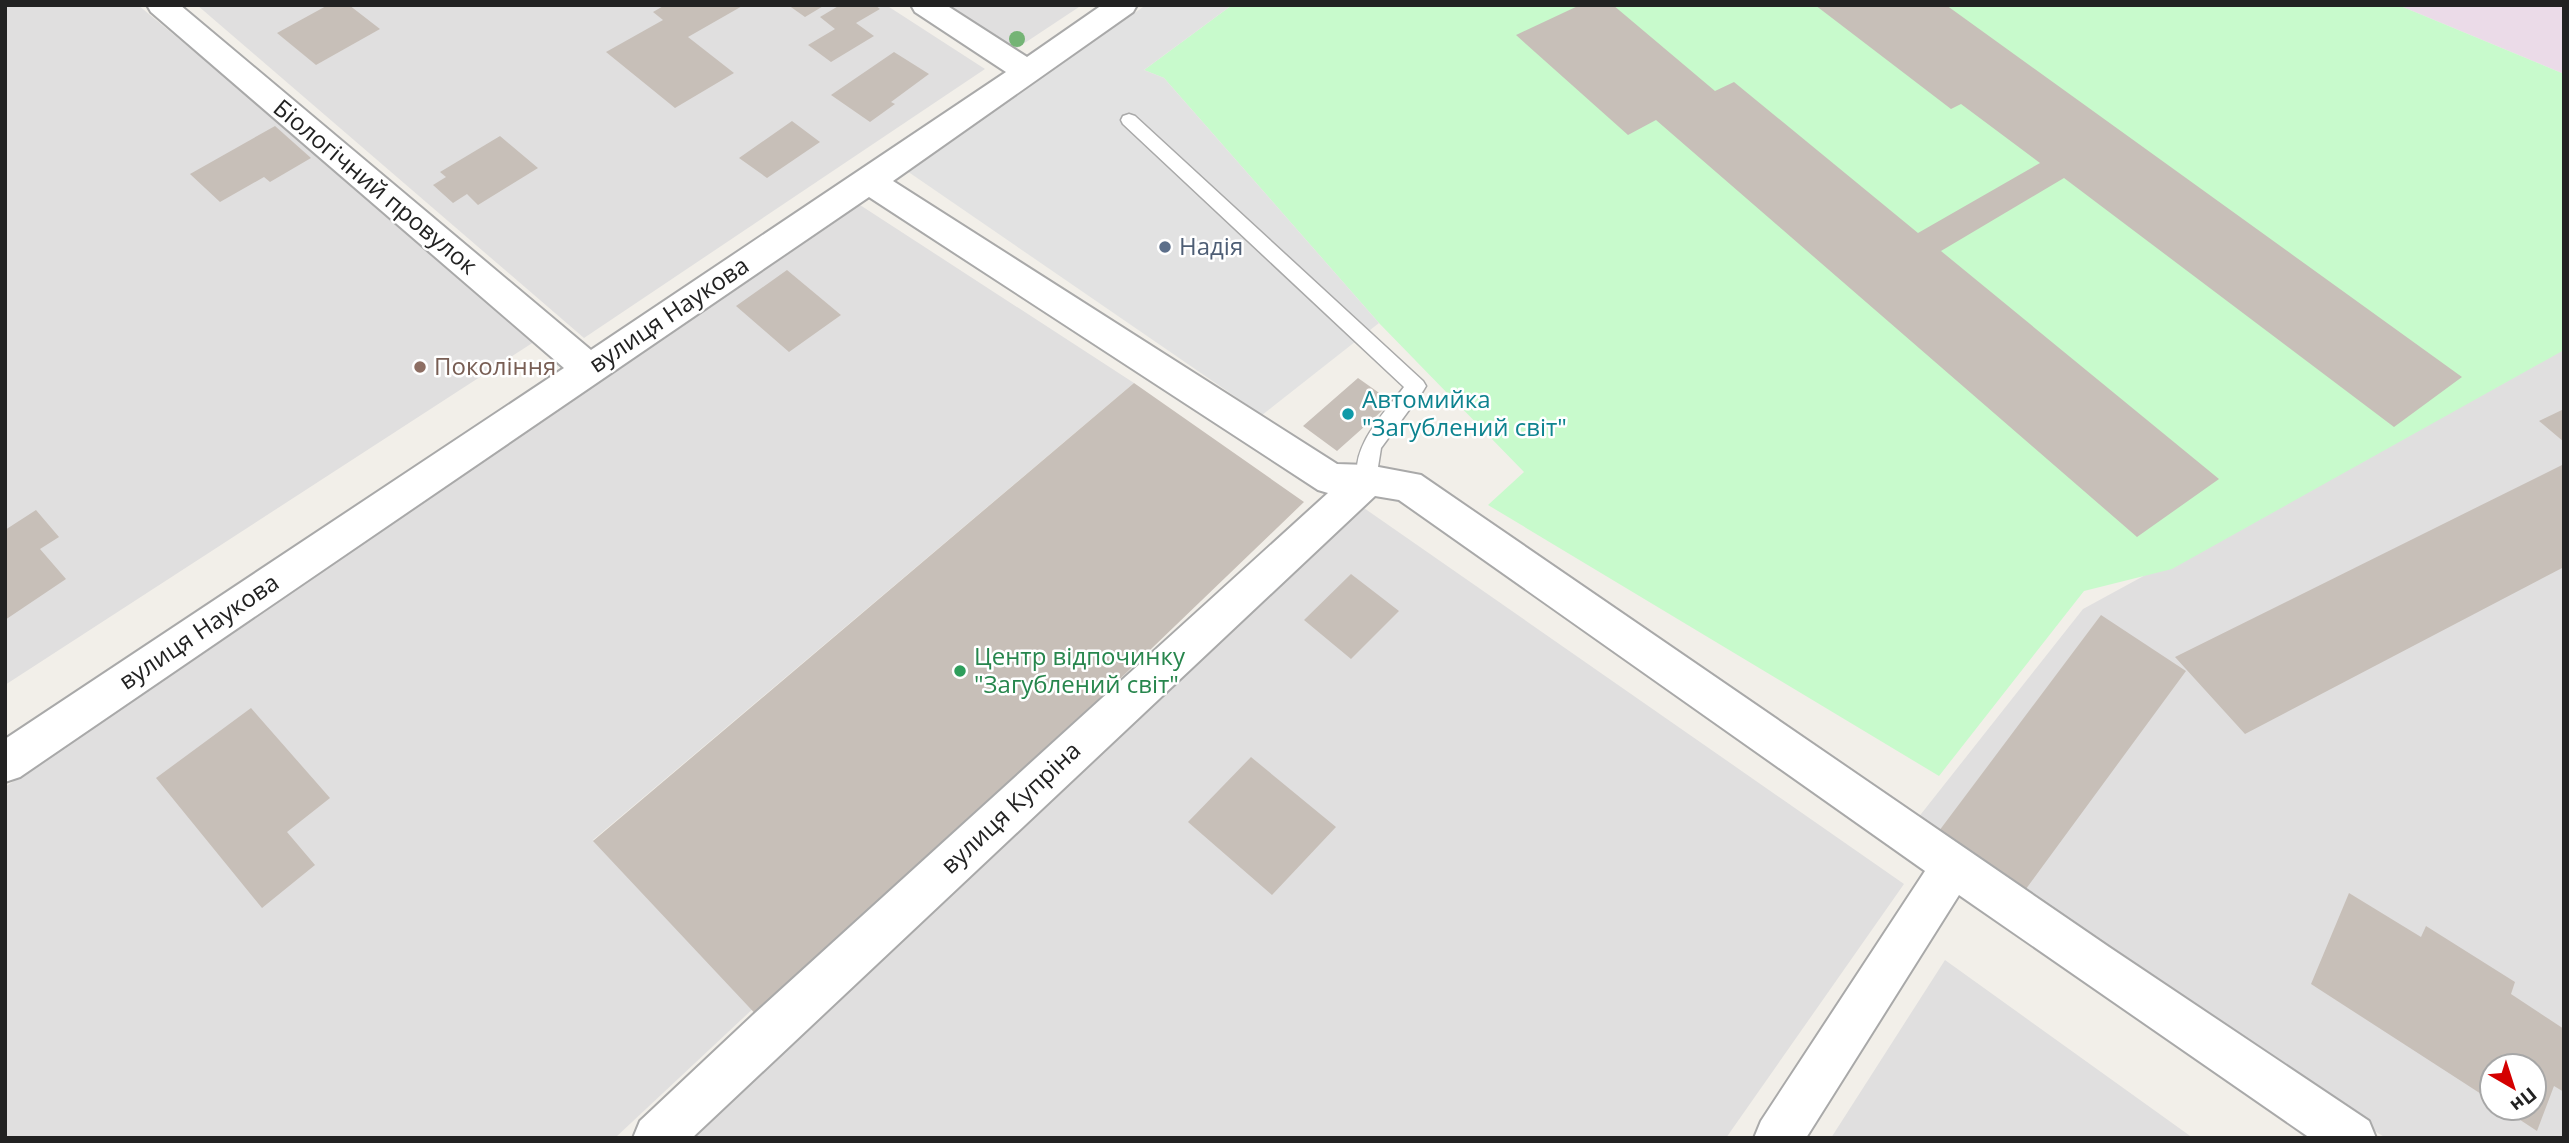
<svg xmlns="http://www.w3.org/2000/svg" width="2569" height="1143" viewBox="0 0 2569 1143" font-family="'Open Sans',sans-serif">
  <rect width="100%" height="100%" fill="#f2efe9"/>
  <path fill="#e0dfdf" fill-rule="evenodd" d="M5 5H138L540 338 5 685Z
    M197 5H886L985 69 584 338Z
    M929 5H1082L1005 56Z
    M860 205 1134 383 593 840 758 1004 615 1138H5V787Z
    M2564 347V1138H2386L2069 942 1910 828 2083 609ZM2492 1066H2534V1108H2492Z
    M1351 499 1904 884 1726 1138H695Z
    M1945 960 2193 1138H1831Z"/>
  <path fill="#ebdbe8" d="M2398 5H2564V74Z"/>
  <path fill="#c8facc" d="M1232 5H2398L2564 74V350L2172 569 2084 591 1939 776 1488 505 1524 472 1379 323 1164 78 1144 70Z"/>
  <path fill="#e2e2e2" d="M1146 5H1232L1144 70 1164 78 1379 323 1262 415 907 171Z"/>
  <path fill="#c7bfb8" d="M328 5H349L380 29 316 65 277 33Z
    M665 5H744L688 37 734 73 675 108 606 52 663 20 653 12Z
    M788 5H825L805 17Z
    M840 5H875L880 9 856 23 874 36 831 62 808 45 835 29 820 17Z
    M1580 5H1613L1715 91 1734 82 1918 233 2040 163 1961 104 1951 109 1815 5H1946L2462 377 2394 427 2064 178 1941 251 2219 479 2137 537 1656 120 1628 135 1516 35Z
    M894 52 929 74 891 102 895 104 870 122 831 95Z
    M792 121 820 142 767 178 739 158Z
    M275 126 311 158 270 182 264 177 220 202 190 174Z
    M500 136 538 168 478 205 467 194 453 203 433 185 446 177 440 172Z
    M787 270 841 315 789 352 736 306Z
    M1358 378 1392 402 1337 451 1303 426Z
    M1134 383 1304 502 763 1022 593 841Z
    M2564 409V442L2539 421Z
    M2564 464V567L2245 734 2175 657Z
    M36 510 59 537 40 549 66 579 5 620V530Z
    M1351 574 1399 611 1351 659 1304 620Z
    M2101 615 2186 671 2023 893 1939 831Z
    M251 708 330 798 287 832 315 865 262 908 156 778Z
    M1251 757 1336 827 1272 895 1188 822Z
    M2349 893 2421 937 2426 926 2515 982 2511 994 2564 1029V1092L2554 1086 2537 1131 2502 1108H2534V1066H2492V1101L2311 984Z"/>
  <g fill="none" stroke-linecap="round" stroke-linejoin="round">
    <defs>
      <path id="service" d="M1129 114 1135 116 1423 381 1426 386 1423 391 1381 448 1375 486 1368 488 1361 486C1344 453 1386 411 1404 387L1123 124 1121 120 1123 116Z"/>
      <path id="minor" d="M147 5H180L591 350 1006 72 915 12 911 5H946L1027 57 1102 5H1137L1133 12 893 181 1337 464 1368 465 1421 475 2109 947 2369 1121 2376 1138H2310L1959 895 1806 1138H1754L1761 1121 1925 871 1399 500 1375 496 692 1138H633L640 1121 754 1014 1328 493 1318 490 869 197 20 777 5 782V739L564 368 151 12Z"/>
    </defs>
    <use href="#service" stroke="#a9a9a9" stroke-width="3"/>
    <use href="#minor" stroke="#a9a9a9" stroke-width="4"/>
    <use href="#service" fill="#fff" fill-rule="evenodd"/>
    <use href="#minor" fill="#fff" fill-rule="evenodd"/>
  </g>
  <circle fill="#74b475" cx="1017" cy="39" r="8"/>
  <circle fill="#5c6f8a" stroke="#fff" stroke-width="2.5" cx="1165" cy="247" r="7"/>
  <circle fill="#8d6e63" stroke="#fff" stroke-width="2.5" cx="420" cy="367" r="7"/>
  <circle fill="#0f9aa8" stroke="#fff" stroke-width="2.5" cx="1348" cy="414" r="7"/>
  <circle fill="#2e9e5b" stroke="#fff" stroke-width="2.5" cx="960" cy="671" r="7"/>
  <g text-anchor="middle" stroke-width="5" stroke-linejoin="round" paint-order="stroke">
    <g font-size="24" fill="#222" stroke="#fff">
      <text transform="translate(375 187) rotate(40)" y="8">Біологічний провулок</text>
      <text transform="translate(669 315) rotate(-34)" y="8">вулиця Наукова</text>
      <text transform="translate(199 632) rotate(-34)" y="8">вулиця Наукова</text>
      <text transform="translate(1011 808) rotate(-43)" y="8">вулиця Купріна</text>
    </g>
    <g font-size="24" fill="#4e5e75" stroke="#fff" text-anchor="start">
      <text x="1179" y="255">Надія</text>
    </g>
    <g font-size="24" fill="#785e54" stroke="#fff" text-anchor="start">
      <text x="434" y="375">Покоління</text>
    </g>
    <g font-size="24" fill="#0d838f" stroke="#fff" text-anchor="start">
      <text x="1362" y="408">Автомийка<tspan x="1362" dy="28">"Загублений світ"</tspan></text>
    </g>
    <g font-size="24" fill="#27864d" stroke="#fff" text-anchor="start">
      <text x="974" y="665">Центр відпочинку<tspan x="974" dy="28">"Загублений світ"</tspan></text>
    </g>
  </g>
  <rect width="2569" height="1143" fill="none" stroke="#222222" stroke-width="14"/>
  <g transform="translate(2513 1087) rotate(141)"><circle r="33" fill="#ffffff" stroke="#a7a7a7" stroke-width="2"/>
  <path d="M0-5L12 26L0 18L-12 26Z" fill="#d40000"/>
  <text y="-10" font-size="19" font-weight="bold" text-anchor="middle" fill="#222222">Пн</text>
  </g>
</svg>
